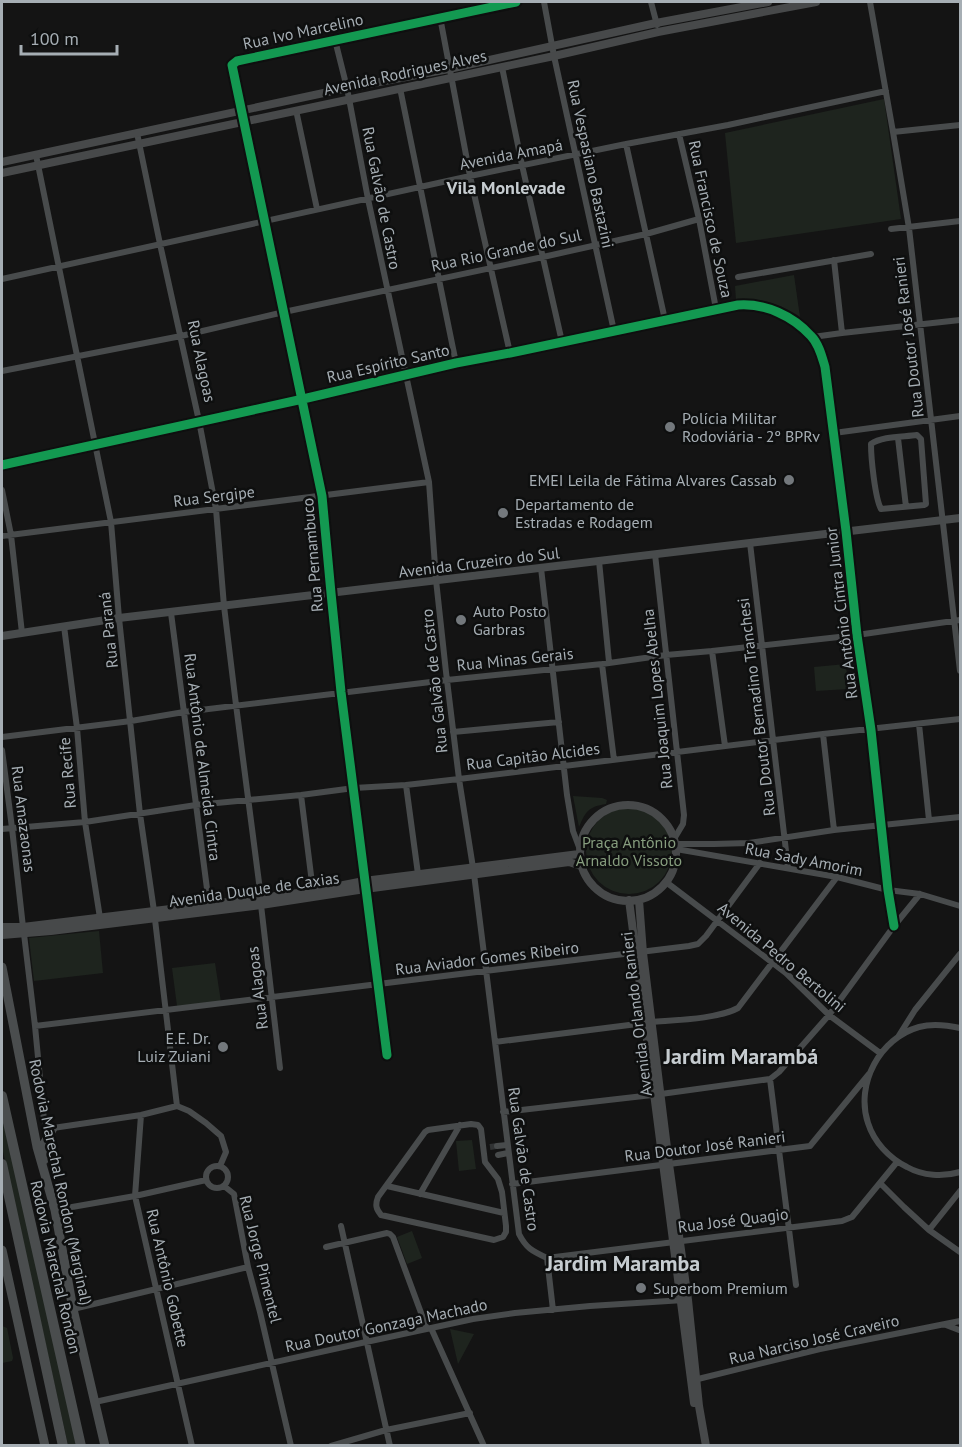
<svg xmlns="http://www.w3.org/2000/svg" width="962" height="1447" viewBox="0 0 962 1447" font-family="'PT Sans',sans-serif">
  <rect width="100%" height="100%" fill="#141414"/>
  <path fill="#1e241e" d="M884 99 901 219 736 243 725 133Z
    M794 275 800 317C781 304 759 297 736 300L735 286Z
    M846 664 848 689 816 691 814 667Z
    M573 796 602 798 607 800 606 804C588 807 586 811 579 827Z
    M586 851a43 43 0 1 1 86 0a43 43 0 1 1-86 0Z
    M99 931 103 973 34 981 29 938Z
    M215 963 221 1002 177 1006 172 968Z
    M2 1105 77 1445H68L2 1147Z
    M472 1140 476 1169 459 1171 456 1141Z
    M412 1231 422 1258 407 1264 397 1237Z
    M2 1326 7 1328 13 1358 12 1361 2 1363Z
    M450 1329 474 1334 458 1364Z"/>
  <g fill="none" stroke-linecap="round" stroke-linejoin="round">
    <path stroke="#313334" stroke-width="6" stroke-dasharray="6 3" stroke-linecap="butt" d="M490 1147 497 1146"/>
    <path stroke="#484b4c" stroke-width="6" d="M544 2 554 56 614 331
      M651 2 657 25
      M870 2 893 132 909 228 960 671
      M440 17 470 176 510 353
      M335 40 347 88 368 199 429 482 436 580 446 672 459 779 474 874 519 1234C526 1248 532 1251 547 1258
      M502 67 522 165 562 342
      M400 88 456 363
      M296 110 317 209
      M893 132 960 125
      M137 133 160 244 199 421 216 509 224 606 236 705 261 898
      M679 134 699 219 716 309
      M626 144 665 320
      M36 155 111 522 119 618 140 814 154 911 177 1106
      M891 229 960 221
      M834 260 842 333
      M738 277 871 254
      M2 279 470 176 626 144 728 125 886 91
      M813 337 842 333 960 320
      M2 371 181 336 284 312 543 257 646 234 699 219
      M834 433 960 416
      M917 435 921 439 926 504 924 505 881 509C875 498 871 458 871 444 882 436 903 437 917 435Z
      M898 438 906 507
      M2 465 303 399 456 363 510 353 738 305C765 303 793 316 811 336 819 344 822 357 825 367L846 531 857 635 871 730 888 890 894 926
      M2 490 11 535 22 633
      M2 536 429 482
      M750 543 788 868
      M655 554 684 815 683 824 674 839
      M599 561 609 662
      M541 568 567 795 573 831 579 847
      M171 613 209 904
      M64 626 77 728 85 822 100 918
      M712 651 725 746
      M602 664 614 760
      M919 724 929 820
      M453 732 559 722
      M823 734 834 830
      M2 737 131 721 184 712 447 680 602 664 666 655 712 651 857 635 960 620
      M2 750 12 828 23 927
      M406 785 418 874
      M301 795 313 891
      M2 829 85 822 196 805 301 795 354 788 406 785 459 779 823 734 960 719
      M676 844H714L749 843 834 830 960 817
      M676 849 837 877 888 890 920 894 960 906
      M666 882 786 973 829 1015 880 1053
      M261 905 280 1068
      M24 934 35 1026 44 1120 47 1125 53 1128 141 1115 177 1106 189 1111 206 1123 221 1136 226 1152 220 1166
      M652 1022C676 1020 718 1019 738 1008L837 877
      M35 1026 689 946 698 944 706 936 760 863
      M960 1028C947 1025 933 1023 919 1027 880 1038 855 1084 868 1123 874 1142 889 1158 907 1167 923 1176 943 1177 960 1172
      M898 1037 915 1010 960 954
      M495 1042 645 1023
      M387 1055 341 692 331 593 322 496 232 65 237 61 516 2
      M770 1079 796 1285
      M503 1112 661 1094 770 1079 779 1072 829 1015 894 926 920 894
      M141 1115 135 1196 192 1446
      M471 1124 478 1125 481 1129 485 1162 498 1179 502 1192 506 1226V1232L503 1237 494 1240 381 1215C376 1209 375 1205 378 1197L425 1132 428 1130Z
      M497 1146 507 1145
      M498 1155 508 1153
      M206 1177a11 11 0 1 1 22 0a11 11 0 1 1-22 0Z
      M880 1183 904 1207 929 1230 960 1252
      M512 1184 810 1146 869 1074
      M224 1186 234 1194 248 1267 260 1312 291 1446
      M387 1186 504 1213
      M420 1194 460 1125
      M55 1210 135 1196 206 1180
      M341 1226 390 1446
      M929 1230 960 1191
      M326 1247 387 1233 390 1234 393 1237 427 1329
      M547 1258 842 1221 852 1217 897 1162
      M547 1258 553 1310
      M73 1309 248 1267
      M946 1325 959 1330
      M431 1328 484 1446
      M694 1380 820 1349 960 1321
      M95 1402 366 1342 473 1319 515 1313 590 1306 684 1300
      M331 1446 386 1430 470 1413"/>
    <path stroke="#484b4c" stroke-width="8" d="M2 636 119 618 960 518"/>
    <path stroke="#47494a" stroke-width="8" d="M2 162 347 88 449 69 656 23 768 2
      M2 173 554 56 658 32 816 2
      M580 853a48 48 0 1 1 96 0a48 48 0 1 1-96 0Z
      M629 900 694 1403
      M639 900 643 953 669 1164 688 1300 699 1406 706 1446
      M2 927H23L261 898 313 891 364 881 579 854
      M2 935 51 931 261 905 365 889 569 862 581 866"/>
    <path stroke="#4a4d4e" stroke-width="9" d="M2 967 37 1147 55 1210 73 1309 105 1446
      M44 1160 43 1146 53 1128
      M2 1250 45 1446"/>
    <path stroke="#4a4d4e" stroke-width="10" d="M2 1096 81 1446
      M2 1164 63 1446"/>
    <defs>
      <path id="cycleway" d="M2 465 303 399 456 363 510 353 738 305C765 303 793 316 811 336 819 344 822 357 825 367L846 531 857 635 871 730 888 890 894 926
        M387 1055 341 692 331 593 322 496 232 65 237 61 516 2"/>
    </defs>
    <use href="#cycleway" stroke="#0e0f0f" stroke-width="13"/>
    <use href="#cycleway" stroke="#139951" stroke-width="9"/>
  </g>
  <g fill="#73787c" stroke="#0e0f0f" stroke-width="2">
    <circle cx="670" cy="427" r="6"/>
    <circle cx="789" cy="480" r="6"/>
    <circle cx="503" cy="513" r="6"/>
    <circle cx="461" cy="620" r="6"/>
    <circle cx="223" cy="1047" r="6"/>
    <circle cx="641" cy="1288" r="6"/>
  </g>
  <g text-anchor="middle" stroke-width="5" stroke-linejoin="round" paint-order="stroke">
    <g font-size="16" fill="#a6aeb4" stroke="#0e0f0f">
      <text transform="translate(303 31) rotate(-12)" y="6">Rua Ivo Marcelino</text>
      <text transform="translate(405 72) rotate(-12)" y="6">Avenida Rodrigues Alves</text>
      <text transform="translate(511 154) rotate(-11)" y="6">Avenida Amapá</text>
      <text transform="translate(591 164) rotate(78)" y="6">Rua Vespasiano Bastazini</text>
      <text transform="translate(382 198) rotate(79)" y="6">Rua Galvão de Castro</text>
      <text transform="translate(711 219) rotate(78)" y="6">Rua Francisco de Souza</text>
      <text transform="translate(506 250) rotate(-12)" y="6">Rua Rio Grande do Sul</text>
      <text transform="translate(908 337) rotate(-97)" y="6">Rua Doutor José Ranieri</text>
      <text transform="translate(202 361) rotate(78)" y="6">Rua Alagoas</text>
      <text transform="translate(388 363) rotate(-13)" y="6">Rua Espírito Santo</text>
      <text transform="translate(214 496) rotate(-7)" y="6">Rua Sergipe</text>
      <text transform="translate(312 555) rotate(-95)" y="6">Rua Pernambuco</text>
      <text transform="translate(479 562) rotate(-7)" y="6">Avenida Cruzeiro do Sul</text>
      <text transform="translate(841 613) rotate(-97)" y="6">Rua Antônio Cintra Junior</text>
      <text transform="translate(108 630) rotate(-96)" y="6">Rua Paraná</text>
      <text transform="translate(515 659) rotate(-6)" y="6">Rua Minas Gerais</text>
      <text transform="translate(434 681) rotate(-96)" y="6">Rua Galvão de Castro</text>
      <text transform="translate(657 699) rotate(-96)" y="6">Rua Joaquim Lopes Abelha</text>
      <text transform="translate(756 707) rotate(-97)" y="6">Rua Doutor Bernadino Tranchesi</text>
      <text transform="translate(533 756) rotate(-7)" y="6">Rua Capitão Alcides</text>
      <text transform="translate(203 757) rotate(83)" y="6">Rua Antônio de Almeida Cintra</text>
      <text transform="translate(67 773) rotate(-95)" y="6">Rua Recife</text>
      <text transform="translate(24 819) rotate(83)" y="6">Rua Amazaonas</text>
      <text transform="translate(804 859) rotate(11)" y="6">Rua Sady Amorim</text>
      <text transform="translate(254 889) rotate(-8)" y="6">Avenida Duque de Caxias</text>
      <text transform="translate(782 957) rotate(40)" y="6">Avenida Pedro Bertolini</text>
      <text transform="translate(487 958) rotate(-7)" y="6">Rua Aviador Gomes Ribeiro</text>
      <text transform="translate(257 988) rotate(-97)" y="6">Rua Alagoas</text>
      <text transform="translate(636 1014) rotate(-97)" y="6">Avenida Orlando Ranieri</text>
      <text transform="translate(705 1146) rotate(-7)" y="6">Rua Doutor José Ranieri</text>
      <text transform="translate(524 1159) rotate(82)" y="6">Rua Galvão de Castro</text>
      <text transform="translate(61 1182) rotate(78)" y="6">Rodovia Marechal Rondon (Marginal)</text>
      <text transform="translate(733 1220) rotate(-7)" y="6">Rua José Quagio</text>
      <text transform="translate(261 1259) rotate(76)" y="6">Rua Jorge Pimentel</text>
      <text transform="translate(56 1267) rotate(77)" y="6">Rodovia Marechal Rondon</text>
      <text transform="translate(168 1278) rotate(77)" y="6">Rua Antônio Gobette</text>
      <text transform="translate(386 1325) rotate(-12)" y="6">Rua Doutor Gonzaga Machado</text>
      <text transform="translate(814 1339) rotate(-13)" y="6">Rua Narciso José Craveiro</text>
    </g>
    <g font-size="16" fill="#a6aeb4" stroke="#0e0f0f" text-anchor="start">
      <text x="682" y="424">Polícia Militar<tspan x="682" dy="18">Rodoviária - 2º BPRv</tspan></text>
      <text x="777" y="486" text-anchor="end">EMEI Leila de Fátima Alvares Cassab</text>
      <text x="515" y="510">Departamento de<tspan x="515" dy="18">Estradas e Rodagem</tspan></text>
      <text x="473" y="617">Auto Posto<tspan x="473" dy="18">Garbras</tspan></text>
      <text x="211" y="1044" text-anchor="end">E.E. Dr.<tspan x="211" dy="18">Luiz Zuiani</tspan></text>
      <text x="653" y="1294">Superbom Premium</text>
    </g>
    <g font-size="16" fill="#869d7e" stroke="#0e0f0f">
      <text x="629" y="848">Praça Antônio<tspan x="629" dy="18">Arnaldo Vissoto</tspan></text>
    </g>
    <g font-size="18" font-weight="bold" fill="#c6ccd0" stroke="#0e0f0f">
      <text x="506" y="194">Vila Monlevade</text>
    </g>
    <g font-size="22" font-weight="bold" fill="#c6ccd0" stroke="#0e0f0f">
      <text x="741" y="1064">Jardim Marambá</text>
      <text x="623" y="1271">Jardim Maramba</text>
    </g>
  </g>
  <rect width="962" height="1447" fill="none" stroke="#a6aeb4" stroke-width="6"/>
  <path d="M21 45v9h96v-9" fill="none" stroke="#a6aeb4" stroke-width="3"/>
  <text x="30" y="45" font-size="18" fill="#a6aeb4" stroke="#0e0f0f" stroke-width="4.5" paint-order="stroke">100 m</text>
</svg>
